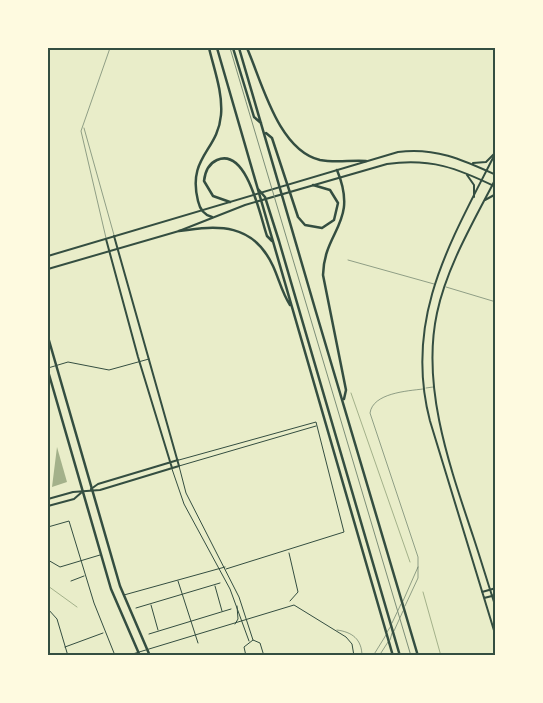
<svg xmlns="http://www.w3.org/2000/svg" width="543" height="703" viewBox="0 0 543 703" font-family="Karla,sans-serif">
  <rect width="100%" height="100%" fill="#e9edc9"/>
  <path fill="#a3b18a" d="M57 447 67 482 52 487Z"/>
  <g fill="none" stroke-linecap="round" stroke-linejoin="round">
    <path stroke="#a3b18a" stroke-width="1" d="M351 393 410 562
      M48 586 77 607
      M423 592 441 656"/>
    <path stroke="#344e41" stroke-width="0.5" d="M84 128 114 235
      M106 238 81 131 110 48
      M348 260 434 284
      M446 287 496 302
      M426 388 433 387
      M403 601 418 567
      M405 606 418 578V557L370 413C373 393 407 391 423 389
      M392 623 401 604
      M337 630C352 632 362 639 362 656
      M394 631 403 611
      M387 632 391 626
      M390 640 392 633
      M373 656 386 635
      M379 656 388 642"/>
    <path stroke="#344e41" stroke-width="1" d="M289 553 298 592 290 601
      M254 654 255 656"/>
    <path stroke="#344e41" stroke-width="1" d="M48 368 68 362 109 370 149 359
      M179 460 316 422 344 532 226 569
      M172 469 184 504 230 589 249 641
      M48 527 69 521 94 603 114 653
      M48 560 60 567 100 555
      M71 581 84 576
      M178 581 198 643
      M215 586 222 611
      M124 595 225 567
      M151 605 158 630
      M136 608 220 583
      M48 609 57 619 68 656
      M235 624 238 619 237 606
      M149 634 231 609
      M253 640 239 597 186 493 179 466 316 426
      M65 647 103 633
      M126 656 294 605 346 637 352 644 354 656
      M246 656 244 647 253 640 260 643 264 656"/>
    <path stroke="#344e41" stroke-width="2" d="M496 152C451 241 403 318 430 421L496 637
      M496 178C474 221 447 266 437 313 421 387 450 467 473 536 481 560 488 584 496 608
      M106 239 138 357 172 468
      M91 489 98 484 178 460
      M48 499 73 492 100 490 179 466 114 236
      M48 506 74 499 82 492
      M482 592 496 588
      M484 598 496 595"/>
    <path stroke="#344e41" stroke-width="2" d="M473 163 486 162 495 153
      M467 175 474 185V197
      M485 200 496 194
      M48 256 398 152C435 147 463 160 496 175
      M48 269 179 231 245 205 387 164C431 158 457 168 496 187"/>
    <path stroke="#344e41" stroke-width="2.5" d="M48 337 120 586 150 656
      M48 371 111 589 140 656"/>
    <path stroke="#344e41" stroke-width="2.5" d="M209 48C214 69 223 93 221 115 218 151 187 157 198 201 200 210 204 215 212 217
      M217 48 393 656
      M233 48 254 117 261 123
      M239 48 316 312 418 656
      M247 48C262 82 278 150 320 160 335 163 350 160 366 161
      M266 133 272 138 298 217 305 225 322 228 334 220 338 203 330 190 313 185
      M337 170C359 223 324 230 323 275L346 390 344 399
      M258 189 265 197 279 241 400 656
      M230 202 213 196 204 181C205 172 208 164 217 160 247 147 260 216 267 236L272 241
      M179 231C219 225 253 223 273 266 279 279 282 293 290 305"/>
    <path stroke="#7c8e77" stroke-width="1" d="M230 48 411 656"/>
  </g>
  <rect width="543" height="703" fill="none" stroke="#fefae0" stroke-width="98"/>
  <rect x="49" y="49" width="445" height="605" fill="none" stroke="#344e41" stroke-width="2"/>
</svg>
